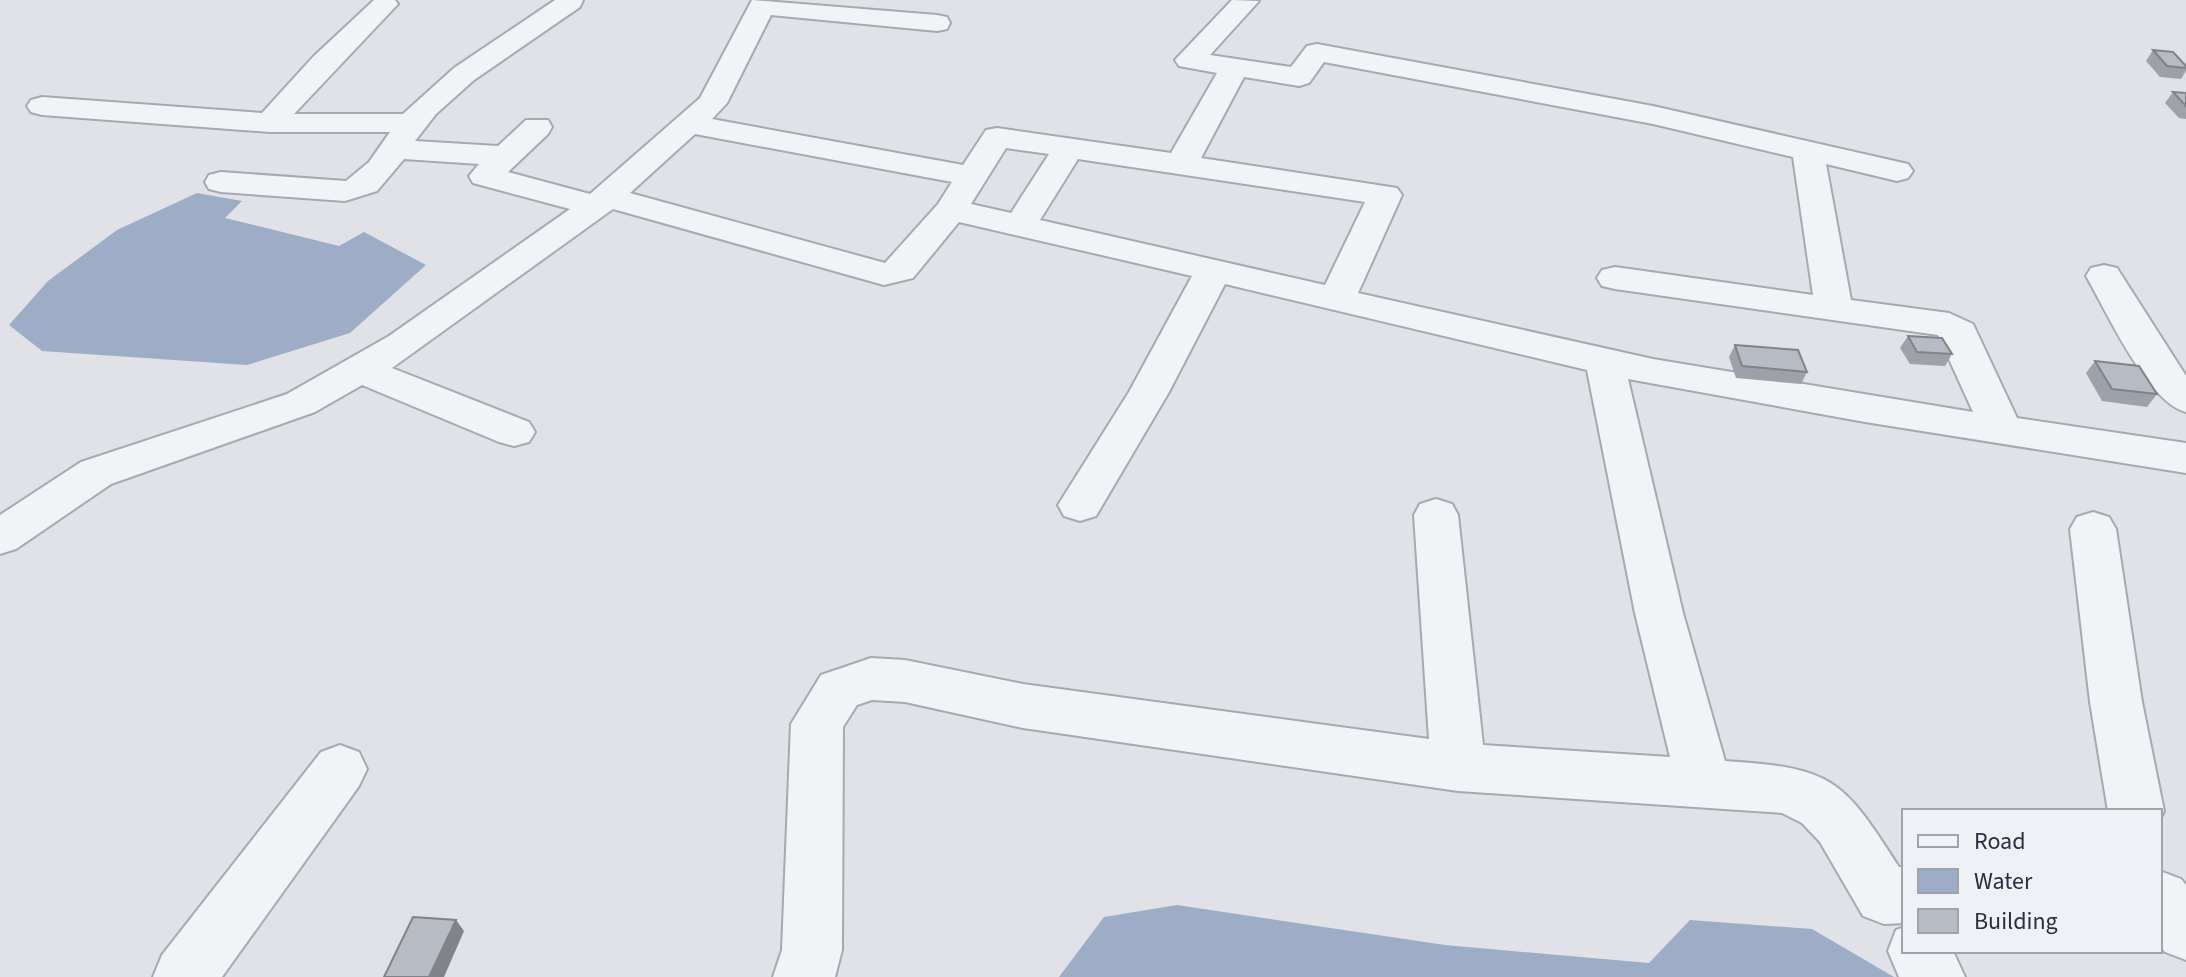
<svg xmlns="http://www.w3.org/2000/svg" width="2186" height="977" viewBox="0 0 2186 977" font-family="'Source Sans 3',sans-serif">
  <rect width="100%" height="100%" fill="#e0e2e8"/>
  <path fill="#9dadc6" d="M197 193 242 201 225 218 339 246 364 232 426 265 350 333 247 365 42 351 9 325 48 281 117 230Z
    M1177 905 1445 945 1649 963 1690 920 1812 929 1894 977H1059L1104 917Z"/>
  <g fill="none" stroke-linecap="round" stroke-linejoin="round">
    <defs>
      <path id="minor" d="M374 0H395L398 4 294 114H403L454 68 555 0H583L580 7 474 80 436 114 415 141 498 146 526 120H548L552 127 548 134 508 172 590 194 700 98 752 0 937 15 947 17 950 23 947 29 937 31 771 15 727 103 712 119 963 165 986 130 997 128 1171 153 1217 73 1179 66 1175 60 1232 0 1259 1 1210 55 1291 67 1307 46 1317 44 1653 106 1908 164 1913 171 1908 178 1897 181 1826 164 1851 300 1949 313 1973 324 2017 418 2186 443V473L1865 422 1628 379 1683 613 1725 761C1833 768 1842 778 1899 867H1904V923L1884 924 1863 916 1820 842 1802 823 1782 813 1458 791 1023 728 905 702 872 700 857 705 843 727 842 950 835 977H773L782 950 791 724 821 675 871 658 905 660 1023 684 1429 739 1414 515 1420 504 1436 499 1452 504 1458 515 1483 745 1670 757 1635 613 1587 370 1225 284 1169 392 1096 516 1080 521 1064 516 1058 505 1129 392 1192 276 959 222 913 278 884 285 613 209 392 368 529 422 535 432 529 442 514 446 499 442 362 385 315 412 111 484 16 549 0 554V515L81 462 287 394 389 336 570 209 473 183 469 176 479 164 404 159 377 191 345 201 221 192 209 189 205 182 209 175 221 172 346 181 369 162 390 132H270L42 115 31 112 27 106 31 100 42 97 262 113 313 57ZM1324 62 1653 124 1793 157 1813 295 1615 267 1602 270 1597 278 1602 286 1615 289 1938 335 1973 412 1653 359 1358 293 1402 195 1397 188 1201 158 1244 77 1299 86 1309 83ZM695 134 952 182 938 204 885 263 630 193ZM1006 148 1049 154 1011 213 971 204ZM1078 159 1365 202 1325 285 1040 220Z
        M2104 265 2117 268 2186 376V412C2147 402 2107 312 2086 276L2091 268Z
        M2093 512 2109 517 2116 529 2142 702 2164 811 2160 819V811H2108L2090 702 2070 529 2077 517Z
        M340 745 359 752 367 769 359 786 222 977H153L162 955 321 752Z
        M2160 871 2181 879 2186 885V960L2165 952 2160 946Z
        M1904 927V951H1953L1965 977H1899L1888 951 1896 930Z"/>
    </defs>
    <use href="#minor" stroke="#a5a9b2" stroke-width="4"/>
    <use href="#minor" fill="#f2f3f7" fill-rule="evenodd"/>
  </g>
  <path fill="#9da1a9" d="M2153 50 2186 66V71L2181 79 2160 77 2146 61Z
    M2173 92 2186 93V119L2179 118 2165 103Z
    M1908 336 1952 354 1945 366 1910 364 1900 348Z
    M1735 345 1807 372 1801 384 1736 378 1729 357Z
    M2095 361 2157 394 2147 407 2102 401 2086 373Z"/>
  <path fill="#808389" d="M456 920 464 931 444 977H429Z"/>
  <path fill="#b7bbc4" stroke="#808389" stroke-width="2" d="M2153 50 2173 52 2186 66V68L2167 66Z
    M2173 92 2186 93V106Z
    M1908 336 1942 338 1952 354 1917 352Z
    M1735 345 1798 350 1807 372 1742 366Z
    M2095 361 2139 366 2157 394 2112 389Z
    M413 917 456 920 429 977H384Z"/>
  <rect x="1902" y="809" width="260" height="144" fill="#eff1f6" stroke="#a0a3ac" stroke-width="2"/>
  <rect x="1918" y="835" width="40" height="12" fill="#f2f3f7" stroke="#a0a3ac" stroke-width="2"/>
  <text x="1974" y="849" font-size="24" fill="#292f3e">Road</text>
  <rect x="1918" y="869" width="40" height="24" fill="#9dadc6" stroke="#a0a3ac" stroke-width="2"/>
  <text x="1974" y="889" font-size="24" fill="#292f3e">Water</text>
  <rect x="1918" y="909" width="40" height="24" fill="#b7bbc4" stroke="#a0a3ac" stroke-width="2"/>
  <text x="1974" y="929" font-size="24" fill="#292f3e">Building</text>
</svg>
